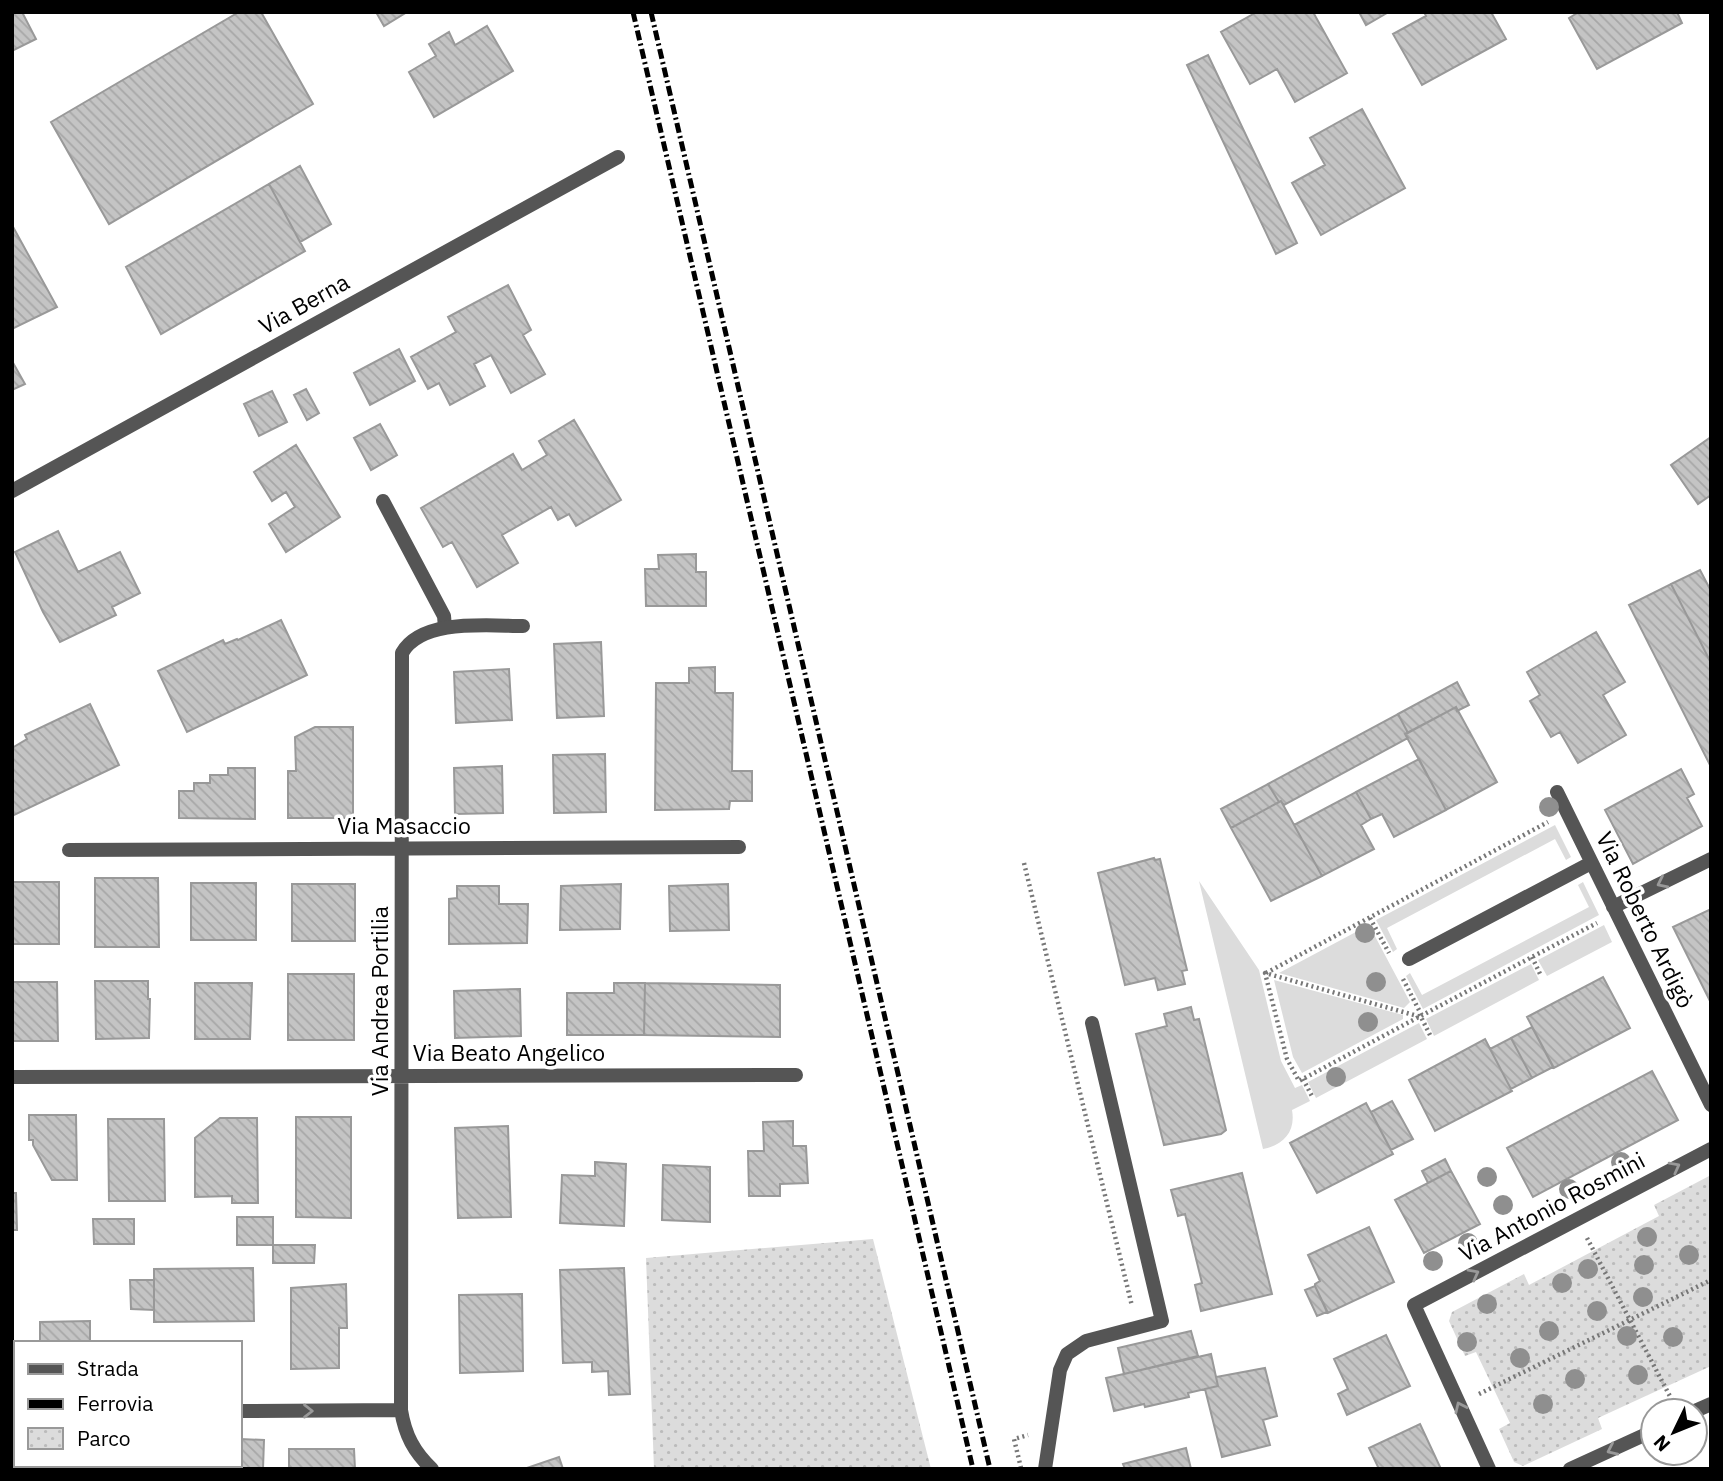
<svg xmlns="http://www.w3.org/2000/svg" width="1723" height="1481" viewBox="0 0 1723 1481" font-family="'IBM Plex Sans',sans-serif">
  <defs>
    <pattern id="park-dots" width="8" height="8" patternUnits="userSpaceOnUse" patternTransform="scale(1.75)"><rect width="8" height="8" fill="#dcdcdc"/><path d="M2 2h.1M6 6h.1" fill="none" stroke="#bbb" stroke-width="1.8" stroke-linecap="round"/></pattern>
    <pattern id="building-back-hatch" width="6" height="6" patternUnits="userSpaceOnUse" patternTransform="scale(1.75)"><rect width="6" height="6" fill="#c4c4c4"/><path d="M-1 5l2 2M0 0l6 6M5-1l2 2" fill="none" stroke="#a7a7a7"/></pattern>
  </defs>
  <rect width="100%" height="100%" fill="#fff"/>
  <path fill="#dcdcdc" d="M1555 825 1571 857 1566 860 1555 839 1387 928 1397 949 1393 952 1376 920Z
    M1199 881 1259 970 1281 1061 1295 1088 1302 1085 1310 1101 1292 1110C1296 1132 1283 1145 1263 1149Z
    M1583 882 1599 915 1423 1009 1406 976 1410 973 1422 995 1589 907 1578 885Z
    M1369 925 1410 1002 1404 1008 1279 973Z
    M1604 925 1612 942 1547 976 1538 960Z
    M1531 964 1539 980 1434 1036 1426 1019Z
    M1274 980 1403 1015V1019L1302 1073 1293 1057Z
    M1419 1023 1427 1039 1316 1098 1308 1082Z"/>
  <path fill="url(#park-dots)" d="M1711 1175V1366L1598 1418 1602 1429 1523 1466 1514 1462 1499 1429 1510 1423 1476 1352 1465 1356 1449 1321 1452 1312 1524 1274 1529 1285 1659 1216 1654 1205Z
    M873 1239 931 1469H654L646 1258Z"/>
  <path fill="url(#building-back-hatch)" stroke="#999" stroke-width="2" d="M12 12H22L36 39 12 51Z
    M239 12H261L313 104 109 224 51 122Z
    M376 12H407L384 26Z
    M1257 12H1313L1347 73 1295 102 1277 69 1250 84 1221 32Z
    M1359 12H1387V13L1366 25Z
    M1424 12H1491L1506 39 1422 85 1393 34 1426 16Z
    M1579 12H1677L1682 23 1597 69 1569 18Z
    M487 26 513 71 434 117 409 72 436 56 429 44 449 32 455 45Z
    M1208 55 1297 243 1276 254 1187 65Z
    M1362 109 1405 188 1321 235 1292 183 1325 165 1310 138Z
    M300 166 331 224 300 242 269 184Z
    M269 184 305 251 161 334 126 267Z
    M12 225 57 307 12 329Z
    M508 285 531 330 523 335 545 374 511 393 491 355 474 364 485 386 450 405 439 383 428 389 411 357 456 332 448 317Z
    M399 349 415 381 370 405 354 373Z
    M12 361 25 384 12 390Z
    M306 389 319 413 307 420 294 395Z
    M272 391 287 422 259 436 244 404Z
    M574 420 621 500 576 526 569 514 558 520 551 507 502 535 518 563 477 587 452 542 443 547 421 508 513 454 522 470 547 455 539 441Z
    M380 424 397 455 371 470 354 438Z
    M1711 437V495L1698 504 1671 465Z
    M296 445 340 517 286 552 269 524 295 507 286 492 272 501 254 472Z
    M58 531 78 572 120 552 140 593 112 607 116 615 60 642 43 612 15 552Z
    M696 554V572H706V606H646L645 569H659L658 555Z
    M1700 570 1711 591V663L1671 584Z
    M1671 584 1711 663V767L1629 605Z
    M281 620 307 675 187 732 158 671 223 640 225 644 237 639 238 640Z
    M1596 632 1625 682 1603 695 1626 735 1578 763 1560 732 1551 737 1530 701 1540 695 1527 672Z
    M601 642 604 716 557 718 554 644Z
    M715 667V693H733L732 771H752V801H730L729 809 655 810 656 683H689V668Z
    M509 669 512 720 456 723 454 672Z
    M1457 682 1469 705 1457 711 1456 707 1408 733 1398 714Z
    M90 704 119 765 12 816V748L27 739 25 735Z
    M1456 707 1497 782 1446 810 1405 734Z
    M1398 714 1408 733 1405 734 1408 738 1284 805 1281 801 1279 802 1268 784Z
    M315 727H353V818H288V771H296L295 737Z
    M605 754 606 812 554 813 553 755Z
    M1419 759 1446 810 1394 837 1382 814 1371 819 1356 792Z
    M502 766 503 813 455 814 454 768Z
    M228 768H255V819L179 818V791H194V783H210V775H228Z
    M1681 769 1694 794 1687 798 1702 826 1633 864 1605 810Z
    M1268 784 1279 802 1231 828 1221 809Z
    M1356 792 1371 819 1361 825 1374 849 1322 876 1294 825Z
    M1281 801 1322 876 1271 901 1231 828Z
    M1154 858 1155 860 1160 859 1187 970 1182 971 1185 984 1158 990 1155 978 1125 985 1098 873Z
    M95 878H158L159 947H95Z
    M12 882H59V944H12Z
    M191 883H256V940H191Z
    M292 884H355V941H292Z
    M621 884 620 929 560 930 561 886Z
    M728 884 729 930 670 931 669 886Z
    M457 886H499V904H528L527 943 449 944V899L457 898Z
    M1711 909V1003L1673 927Z
    M288 974H354V1040H288Z
    M1603 977 1630 1028 1554 1068 1527 1017Z
    M95 981H148V999H150L149 1038 96 1039Z
    M12 982H57L58 1041H12Z
    M195 983H252L250 1039H195Z
    M614 983H645L644 1035H567V993H614Z
    M645 983 780 985V1037L644 1035Z
    M520 989 521 1036 455 1038 454 991Z
    M1191 1007 1194 1020 1199 1019 1226 1130 1221 1134 1164 1145 1136 1034 1167 1026 1164 1014Z
    M1532 1027 1553 1067 1532 1078 1511 1038Z
    M1511 1038 1532 1078 1511 1089 1490 1049Z
    M1485 1039 1512 1091 1435 1131 1409 1080Z
    M1652 1071 1678 1120 1533 1197 1507 1148Z
    M1392 1101 1413 1139 1391 1150 1371 1112Z
    M1366 1103 1393 1154 1317 1193 1290 1143Z
    M29 1115H76L77 1180H52L33 1145V1140H29Z
    M296 1117H351V1218L296 1217Z
    M220 1118H257L258 1203H232V1196L195 1197V1138Z
    M108 1119H164L165 1201H109Z
    M793 1121V1146H806L808 1183 780 1184V1196H749L748 1151H764L763 1122Z
    M508 1126 511 1217 458 1218 455 1128Z
    M1445 1159 1451 1171 1428 1183 1422 1171Z
    M595 1162 626 1164 624 1226 560 1223 562 1175 595 1176Z
    M663 1165 710 1167V1222L662 1220Z
    M1451 1171 1480 1224 1424 1253 1395 1200Z
    M1242 1173 1272 1294 1201 1311 1195 1285 1202 1283 1185 1214 1178 1216 1171 1190Z
    M12 1193H16L17 1230H12Z
    M237 1217H273V1245H237Z
    M93 1219H134V1244H94Z
    M1369 1227 1394 1282 1328 1313 1315 1286V1284L1320 1281 1308 1255Z
    M273 1245H315L314 1263H273Z
    M253 1268 254 1321 154 1322V1269Z
    M624 1268 630 1394 609 1395 608 1371 592 1372V1362L563 1363 560 1270Z
    M130 1280H154V1310L131 1309Z
    M346 1284 347 1328H339V1368L291 1369V1288Z
    M1315 1286 1327 1312 1317 1316 1305 1290Z
    M522 1294 523 1371 460 1373 459 1295Z
    M90 1321V1343H40V1322Z
    M1191 1331 1198 1356 1124 1374 1118 1348Z
    M1386 1335 1410 1386 1347 1415 1338 1394 1348 1389 1334 1359Z
    M1211 1354 1218 1386 1188 1393 1189 1397 1145 1407 1144 1404 1114 1411 1106 1378Z
    M1265 1368 1277 1416 1263 1420 1270 1445 1222 1457 1205 1389 1218 1386 1216 1377Z
    M1420 1424 1441 1469H1379L1369 1448Z
    M240 1439 264 1440 263 1469H236L233 1465H240Z
    M1186 1448 1191 1469H1125L1123 1464Z
    M289 1449H354L355 1469H289Z
    M559 1457 563 1469H524Z
    M139 1465H192V1469H139Z"/>
  <g fill="none" stroke-linecap="round" stroke-linejoin="round">
    <path stroke="#777" stroke-width="4.5" stroke-dasharray="2 3.5" stroke-linecap="butt" d="M1024 863 1132 1306
      M1370 918 1389 953
      M1532 957 1541 976
      M1266 973 1548 822
      M1403 979 1422 1016
      M1430 1035 1421 1017 1265 973 1287 1059 1299 1081C1398 1028 1497 975 1597 923
      M1303 1079 1313 1098
      M1587 1238 1674 1404
      M1479 1394 1711 1280
      M1021 1468 1014 1439 1028 1435"/>
    <path stroke="#555" stroke-width="14" d="M383 501 444 616 445 627
      M1045 1469 1060 1370 1067 1354 1086 1341 1162 1321 1092 1023"/>
    <path stroke="#555" stroke-width="14" d="M12 491 618 157
      M1557 792 1711 1105
      M69 850 739 847
      M1613 907 1711 859
      M1409 959 1591 863
      M12 1077 796 1075
      M240 1411 401 1410
      M1695 1411 1711 1404
      M118 1465V1469
      M432 1469C414 1452 405 1435 401 1410L402 653C422 618 488 626 523 626
      M1489 1469 1414 1305 1711 1149
      M1570 1469 1653 1431"/>
    <path stroke="#000" stroke-width="5" stroke-dasharray="10 3.5 2 3.5" stroke-linecap="butt" d="M633 12 973 1469
      M651 12 990 1469"/>
  </g>
  <g fill="#8f8f8f">
    <circle cx="1549" cy="807" r="10"/>
    <circle cx="1365" cy="933" r="10"/>
    <circle cx="1376" cy="982" r="10"/>
    <circle cx="1368" cy="1022" r="10"/>
    <circle cx="1336" cy="1077" r="10"/>
    <circle cx="1621" cy="1162" r="10"/>
    <circle cx="1487" cy="1177" r="10"/>
    <circle cx="1569" cy="1189" r="10"/>
    <circle cx="1503" cy="1205" r="10"/>
    <circle cx="1647" cy="1237" r="10"/>
    <circle cx="1468" cy="1243" r="10"/>
    <circle cx="1689" cy="1255" r="10"/>
    <circle cx="1433" cy="1261" r="10"/>
    <circle cx="1644" cy="1265" r="10"/>
    <circle cx="1588" cy="1269" r="10"/>
    <circle cx="1562" cy="1283" r="10"/>
    <circle cx="1643" cy="1297" r="10"/>
    <circle cx="1487" cy="1304" r="10"/>
    <circle cx="1597" cy="1311" r="10"/>
    <circle cx="1549" cy="1331" r="10"/>
    <circle cx="1627" cy="1336" r="10"/>
    <circle cx="1673" cy="1337" r="10"/>
    <circle cx="1467" cy="1342" r="10"/>
    <circle cx="1520" cy="1358" r="10"/>
    <circle cx="1638" cy="1375" r="10"/>
    <circle cx="1575" cy="1379" r="10"/>
    <circle cx="1543" cy="1404" r="10"/>
  </g>
  <defs><path id="oneway-chevron" d="M-2-3.5L2.5 0L-2 3.5" fill="none" stroke-width="1.6" stroke-linecap="round" stroke-linejoin="round" transform="scale(1.75)"/></defs>
  <g stroke="#999">
    <use href="#oneway-chevron" transform="translate(1662 883) rotate(154)"/>
    <use href="#oneway-chevron" transform="translate(1675 1167) rotate(-28)"/>
    <use href="#oneway-chevron" transform="translate(1474 1274) rotate(-28)"/>
    <use href="#oneway-chevron" transform="translate(1460 1407) rotate(-115)"/>
    <use href="#oneway-chevron" transform="translate(308 1411)"/>
    <use href="#oneway-chevron" transform="translate(1612 1450) rotate(155)"/>
  </g>
  <g text-anchor="middle" stroke-width="7" stroke-linejoin="round" paint-order="stroke">
    <g font-size="23" fill="#000" stroke="#fff">
      <text transform="translate(304 304) rotate(-29)" y="8">Via Berna</text>
      <text x="404" y="834">Via Masaccio</text>
      <text transform="translate(1645 920) rotate(64)" y="8">Via Roberto Ardigò</text>
      <text transform="translate(380 1001) rotate(-90)" y="8">Via Andrea Portilia</text>
      <text x="509" y="1061">Via Beato Angelico</text>
      <text transform="translate(1552 1207) rotate(-28)" y="8">Via Antonio Rosmini</text>
    </g>
  </g>
  <rect width="1723" height="1481" fill="none" stroke="#000000" stroke-width="28"/>
  <rect x="14" y="1341" width="228" height="126" fill="#ffffff" stroke="#999999" stroke-width="2"/>
  <rect x="28" y="1364" width="35" height="10" fill="#555555" stroke="#999999" stroke-width="2"/>
  <text x="77" y="1376" font-size="21" fill="#000000">Strada</text>
  <rect x="28" y="1399" width="35" height="10" fill="#000000" stroke="#999999" stroke-width="2"/>
  <text x="77" y="1411" font-size="21" fill="#000000">Ferrovia</text>
  <rect x="28" y="1428" width="35" height="21" fill="url(#park-dots)" stroke="#999999" stroke-width="2"/>
  <text x="77" y="1446" font-size="21" fill="#000000">Parco</text>
  <g transform="translate(1674 1432) rotate(227)"><circle r="33" fill="#ffffff" stroke="#999999" stroke-width="2"/>
  <path d="M0-5L12 26L0 18L-12 26Z" fill="#000000"/>
  <text y="-10" font-size="19" font-weight="bold" text-anchor="middle" fill="#000000">N</text>
  </g>
</svg>
